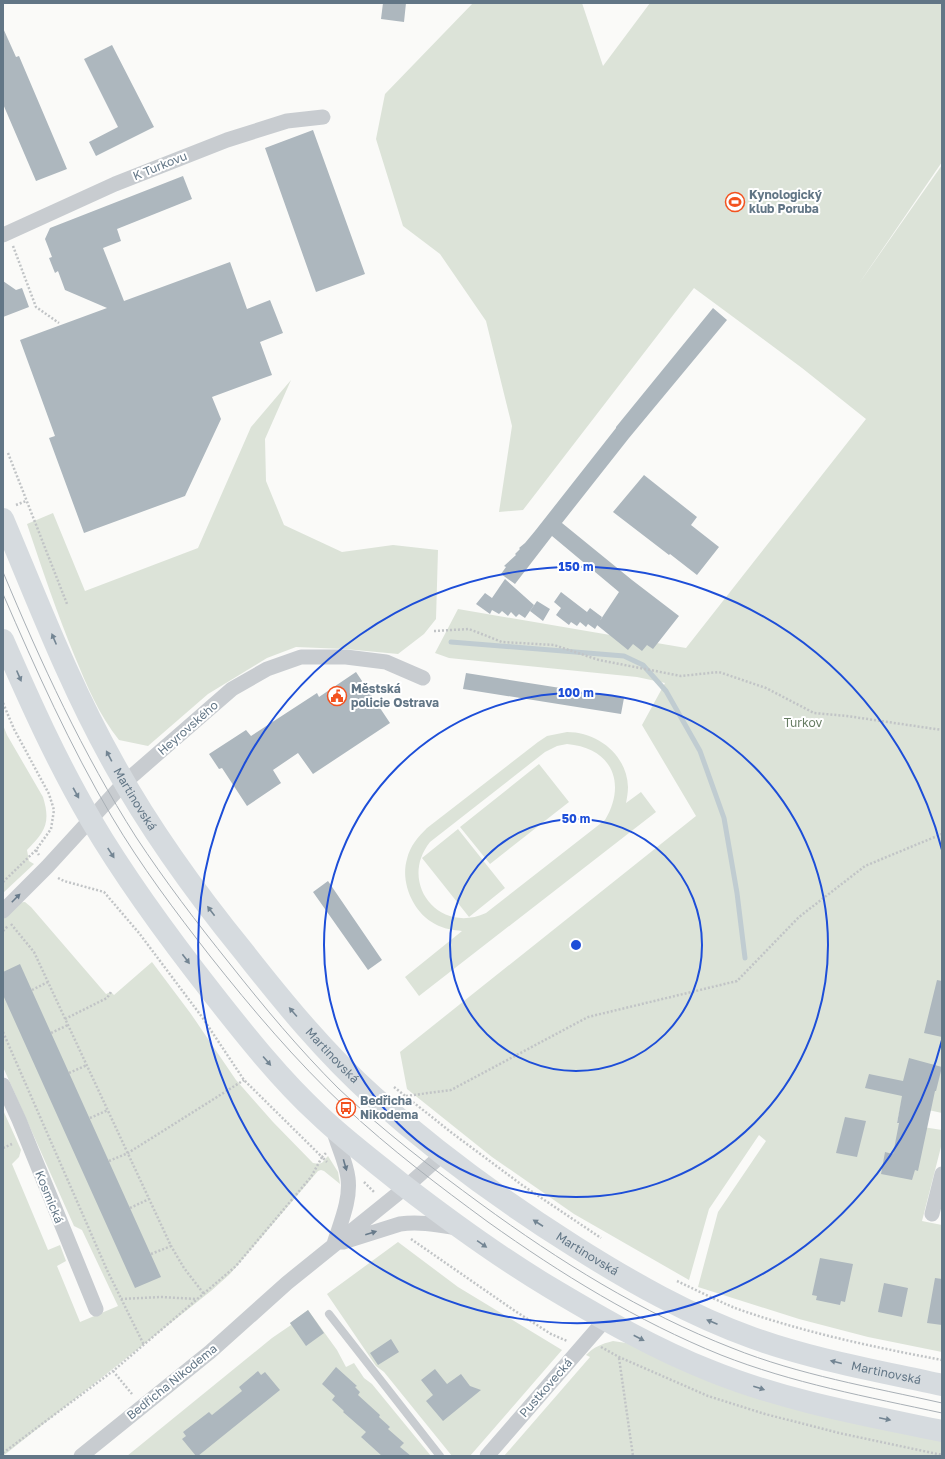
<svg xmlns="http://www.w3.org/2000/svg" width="945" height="1459" viewBox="0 0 945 1459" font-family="'Golos Text',sans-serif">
  <rect width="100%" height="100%" fill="#fafaf8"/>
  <path fill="#dce3d8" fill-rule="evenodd" d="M473 3H582L603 66 650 3H942V162L858 285 942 165V1113L901 1104 897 1123 942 1130V1143L922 1221 942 1225V1352L868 1337 799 1319 698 1287 718 1212 766 1141 759 1135 709 1209 689 1280 574 1214 492 1157 407 1089 400 1052 696 816 642 725 665 683 637 677 449 658 435 653 458 609 686 648 866 419 802 368 694 288 523 510 499 512 512 426 486 321 440 254 403 226 376 139 385 94Z
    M291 380 265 439 266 481 284 525 342 552 393 545 438 550 436 619 424 634 398 654 345 649 296 647 267 658 208 694 148 746 119 740C99 715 87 686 75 657 57 613 42 569 27 524L53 513 85 591 198 548 251 427Z
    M3 725 7 735 43 797C51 823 45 832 27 850L29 861 34 864 3 893Z
    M567 732C598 732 627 755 628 787 628 792 627 798 626 803L641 792 656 812 419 996 405 977 462 931C453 930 444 929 435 924 413 913 400 882 407 859 410 846 418 837 427 828L538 742 547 736ZM567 744C612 748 627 783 605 820L486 913C438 935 398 882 430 842L545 752 557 746Z
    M539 764 569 802 490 864 460 827Z
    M458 829 505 888 469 917 422 858Z
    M25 902 31 907 106 994 111 992 114 995 152 962 191 1014 236 1080 273 1122 313 1163C324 1165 322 1162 328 1156L338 1172 340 1184 324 1171 321 1170 318 1171 230 1274 211 1291 3 1456V1110L21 1150 19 1157 12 1164 48 1250 60 1245 66 1261 57 1266 80 1322 118 1306 82 1230 74 1226 3 1067V915L16 903Z
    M398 1242 458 1287 562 1350 470 1456H452L384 1372 376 1366 327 1294Z
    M308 1310 337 1350 346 1367 354 1363 364 1378 372 1384 431 1456H127L272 1338 291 1325 290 1323Z
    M613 1341 626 1343 942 1440V1456H504L590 1357 586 1355C594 1347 601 1344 613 1341Z"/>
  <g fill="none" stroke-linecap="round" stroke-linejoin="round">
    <path stroke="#c0ccd1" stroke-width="5" d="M451 642 624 656 643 665 666 691 700 751 724 818 737 893 745 958"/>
  </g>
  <path fill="#adb7be" d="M383 3H406L404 22 381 19Z
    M3 28 16 57 19 56 67 169 36 181 3 104Z
    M112 45 154 127 96 156 89 142 118 127 84 59Z
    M313 130 365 274 316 292 265 148Z
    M183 176 192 199 117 229 121 241 103 248 124 301 230 262 247 309 270 300 283 333 260 342 272 375 212 397 221 419 185 496 84 533 49 438 55 436 20 340 107 308 65 290 58 271 55 273 49 258 52 257 45 239 50 228Z
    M3 281 16 290 22 288 29 307 3 317Z
    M713 308 727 320 629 438 562 523 632 580 679 616 653 649 647 645 642 651 633 644 628 650 597 625 619 592 552 536 515 584 501 574 506 567 504 566 516 555 515 554 520 549 519 548 525 543 535 531 616 428V427Z
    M644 475 697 517 691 525 719 547 697 575 670 554 669 555 613 512Z
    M505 579 534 605 525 618 519 614 516 617 511 612 508 616 502 611 499 614 492 610 490 614 476 604 485 593 492 598Z
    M561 592 587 612 590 608 602 617 595 629 588 624 586 627 580 622 577 626 571 622 569 625 556 615 561 608 554 602Z
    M537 601 550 609 543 621 530 611Z
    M356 672 390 723 313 774 298 753 273 770 281 783 247 806 222 768 219 769 209 754 246 730 251 736 317 693 319 697Z
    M466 673 624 698 621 714 463 689Z
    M328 881 382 960 368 970 313 892Z
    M20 964 161 1277 135 1288 3 995V972Z
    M937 980 942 981V1037L924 1033Z
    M909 1058 942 1067 936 1091H935L918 1171 915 1170 912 1180 881 1174 885 1152 893 1154 899 1123H897L902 1096 865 1088 869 1074 903 1081Z
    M845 1117 866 1121 857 1157 836 1153Z
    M820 1258 853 1264 845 1302 841 1301 840 1305 816 1300 817 1296 812 1295Z
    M935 1278 942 1279V1325L927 1323Z
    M884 1283 908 1288 902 1317 878 1312Z
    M308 1310 324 1333 306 1346 290 1323Z
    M391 1339 399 1352 378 1365 370 1353Z
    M336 1367 357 1386 355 1387 360 1392 358 1395 380 1415 379 1417 390 1427 388 1429 404 1443 400 1447 411 1456H382L361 1437 366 1432 343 1412 344 1411 332 1400 335 1396 322 1384Z
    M435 1369 447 1384 461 1374 470 1386 481 1390 443 1421 426 1401 433 1395 421 1380Z
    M258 1371 261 1375 265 1372 280 1390 198 1456H196L182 1439 186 1436 183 1432 209 1412 212 1415 242 1391 239 1387Z"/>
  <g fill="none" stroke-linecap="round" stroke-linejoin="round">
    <path stroke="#c1c4c6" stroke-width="2.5" stroke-dasharray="2 2" stroke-linecap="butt" d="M13 246 36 307 59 323
      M8 453 67 604
      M16 505 26 501
      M434 631 469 629 502 642 554 645 599 660 681 676 719 672 766 688 814 713 847 716 942 730
      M3 703 14 729 49 794 54 810 51 829 36 850 39 855
      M58 878 64 881 104 892 139 933 202 1017 244 1080 322 1157 326 1153
      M3 882 36 850
      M11 924 34 952 171 1246 184 1268 204 1294
      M3 931 8 926
      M32 990 48 982
      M65 1019 107 998 111 992
      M3 1032 107 1270 144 1345
      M51 1033 68 1025
      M69 1073 87 1065
      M394 1087 452 1133 522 1185 601 1238
      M406 1096 451 1090 588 1017 737 981 799 917 865 866 942 834
      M90 1118 108 1110
      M3 1148 12 1144
      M109 1161 128 1153 244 1080
      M364 1182 375 1193
      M130 1208 149 1199
      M411 1239 515 1311 551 1334 567 1341
      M151 1254 171 1246
      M677 1281C696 1290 716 1300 735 1308 802 1332 873 1347 942 1360
      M121 1299 161 1297 197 1299
      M601 1347 619 1357 708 1396 765 1414 839 1433 942 1455
      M619 1358 633 1456
      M113 1371 132 1394
      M3 1453 113 1371 236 1266 311 1177 322 1157 327 1162"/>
    <path stroke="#c8ccd0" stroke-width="8" d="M329 1314 440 1456"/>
    <path stroke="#c8ccd0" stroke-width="15" d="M3 235 115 184 227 140 287 121 323 117
      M3 911 47 867 124 783 232 689 267 669 301 657H346L386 662 423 678
      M3 1085 19 1120 96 1309
      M333 1128C337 1145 346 1161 348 1178 351 1200 340 1224 334 1244
      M932 1214 942 1174
      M343 1242 400 1224C419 1221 439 1225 458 1228
      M81 1456 210 1352 287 1283 406 1187 443 1154
      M487 1456 605 1320"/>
    <g stroke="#d6dbdf" stroke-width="22">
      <path id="s1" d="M3 519C38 602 70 686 114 764 151 831 196 893 244 952 284 1003 326 1054 374 1097 436 1152 504 1202 574 1246 631 1282 689 1315 753 1338 814 1360 879 1371 942 1385"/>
      <path d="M3 640C30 702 57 762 91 820 127 881 169 938 213 994 246 1036 280 1079 319 1115 345 1140 375 1162 403 1185 451 1222 499 1257 551 1288 603 1319 655 1349 711 1371 785 1401 865 1415 942 1431"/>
    </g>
    <path stroke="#a9b0b6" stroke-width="1" d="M3 572C41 663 83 754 136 837 165 881 197 923 230 964 264 1007 299 1049 338 1088 383 1131 432 1168 481 1204 559 1261 642 1313 732 1348 799 1375 871 1387 942 1403
      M3 594C36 670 70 746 112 817 141 866 175 911 210 956 252 1009 296 1061 345 1107 390 1149 439 1186 488 1222 561 1274 637 1321 721 1355 792 1383 868 1397 942 1413"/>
  </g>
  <defs><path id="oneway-solid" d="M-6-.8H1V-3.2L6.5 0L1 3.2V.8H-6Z"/></defs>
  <g fill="#738593">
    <use href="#oneway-solid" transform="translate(54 639) rotate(-113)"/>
    <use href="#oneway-solid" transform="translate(19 676) rotate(67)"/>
    <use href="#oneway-solid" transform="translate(109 756) rotate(-118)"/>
    <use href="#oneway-solid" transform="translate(76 793) rotate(61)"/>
    <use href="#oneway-solid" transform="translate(111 853) rotate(57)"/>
    <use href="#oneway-solid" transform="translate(211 911) rotate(-127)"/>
    <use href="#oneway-solid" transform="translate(186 959) rotate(53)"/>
    <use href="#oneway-solid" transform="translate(293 1012) rotate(-131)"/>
    <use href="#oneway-solid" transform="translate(267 1061) rotate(49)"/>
    <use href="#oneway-solid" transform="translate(538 1223) rotate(-147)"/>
    <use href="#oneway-solid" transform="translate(482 1244) rotate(35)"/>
    <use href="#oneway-solid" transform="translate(712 1322) rotate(-157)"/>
    <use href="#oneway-solid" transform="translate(639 1338) rotate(27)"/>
    <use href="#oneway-solid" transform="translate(836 1362) rotate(-166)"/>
    <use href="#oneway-solid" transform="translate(759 1388) rotate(17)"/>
    <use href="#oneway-solid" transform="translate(885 1419) rotate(12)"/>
  </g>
  <g fill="#677a8a">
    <use href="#oneway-solid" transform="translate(16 898) rotate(-45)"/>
    <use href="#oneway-solid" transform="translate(345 1165) rotate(74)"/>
    <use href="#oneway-solid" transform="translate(371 1233) rotate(-17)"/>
  </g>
  <g fill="none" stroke="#1d4ed8" stroke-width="2">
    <circle cx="576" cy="945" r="126"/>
    <circle cx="576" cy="945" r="252"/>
    <path d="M942 1040A378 378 0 1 1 942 850"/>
  </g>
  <defs>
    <symbol id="stadium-ring" viewBox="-11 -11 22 22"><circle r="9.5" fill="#fff" stroke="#f3521f" stroke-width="1.5"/><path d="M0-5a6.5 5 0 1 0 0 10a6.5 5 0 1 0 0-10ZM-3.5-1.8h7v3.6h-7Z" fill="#f3521f"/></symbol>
    <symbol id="civic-ring" viewBox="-11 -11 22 22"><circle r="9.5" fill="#fff" stroke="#f3521f" stroke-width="1.5"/><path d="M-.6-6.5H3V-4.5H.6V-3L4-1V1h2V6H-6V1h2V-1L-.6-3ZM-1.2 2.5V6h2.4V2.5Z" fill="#f3521f"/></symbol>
    <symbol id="bus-ring" viewBox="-11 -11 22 22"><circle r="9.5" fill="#fff" stroke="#f3521f" stroke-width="1.5"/><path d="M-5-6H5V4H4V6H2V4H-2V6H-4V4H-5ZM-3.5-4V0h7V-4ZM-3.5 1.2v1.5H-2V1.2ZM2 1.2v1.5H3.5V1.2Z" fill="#f3521f"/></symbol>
  </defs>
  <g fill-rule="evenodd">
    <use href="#stadium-ring" x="724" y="191" width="22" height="22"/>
    <use href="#civic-ring" x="326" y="685" width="22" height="22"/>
    <use href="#bus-ring" x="335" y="1097" width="22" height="22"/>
  </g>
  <g text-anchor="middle" stroke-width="4" stroke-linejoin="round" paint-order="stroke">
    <g font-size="12" fill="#627686" stroke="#fff">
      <text transform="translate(160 166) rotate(-22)" y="4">K Turkovu</text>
      <text transform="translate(188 728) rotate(-41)" y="4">Heyrovského</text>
      <text dy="4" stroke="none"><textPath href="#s1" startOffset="310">Martinovská</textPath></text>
      <text dy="4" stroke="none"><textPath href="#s1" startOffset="634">Martinovská</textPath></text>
      <text transform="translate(49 1197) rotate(68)" y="4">Kosmická</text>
      <text dy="4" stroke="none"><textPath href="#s1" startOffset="958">Martinovská</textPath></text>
      <text dy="4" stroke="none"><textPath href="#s1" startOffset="1282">Martinovská</textPath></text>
      <text transform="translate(172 1382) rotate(-39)" y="4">Bedřicha Nikodema</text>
      <text transform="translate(546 1388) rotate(-49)" y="4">Pustkovecká</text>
    </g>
    <g font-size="12" font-weight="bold" fill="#627686" stroke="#fff" text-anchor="start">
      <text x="749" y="199">Kynologický<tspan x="749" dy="14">klub Poruba</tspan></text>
      <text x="351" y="693">Městská<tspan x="351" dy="14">policie Ostrava</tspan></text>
      <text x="360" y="1105">Bedřicha<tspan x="360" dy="14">Nikodema</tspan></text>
    </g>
    <g font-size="12" fill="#667c62" stroke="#fff">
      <text x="803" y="727">Turkov</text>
    </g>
  </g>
  <circle cx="576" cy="945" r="6" fill="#1d4ed8" stroke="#fff" stroke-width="2"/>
  <g font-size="12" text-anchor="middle" font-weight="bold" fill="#1d4ed8" stroke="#fff" stroke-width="4" stroke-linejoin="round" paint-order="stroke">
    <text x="576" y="571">150 m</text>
    <text x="576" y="697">100 m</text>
    <text x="576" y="823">50 m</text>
  </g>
  <rect width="945" height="1459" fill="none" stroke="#627686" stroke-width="8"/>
</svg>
